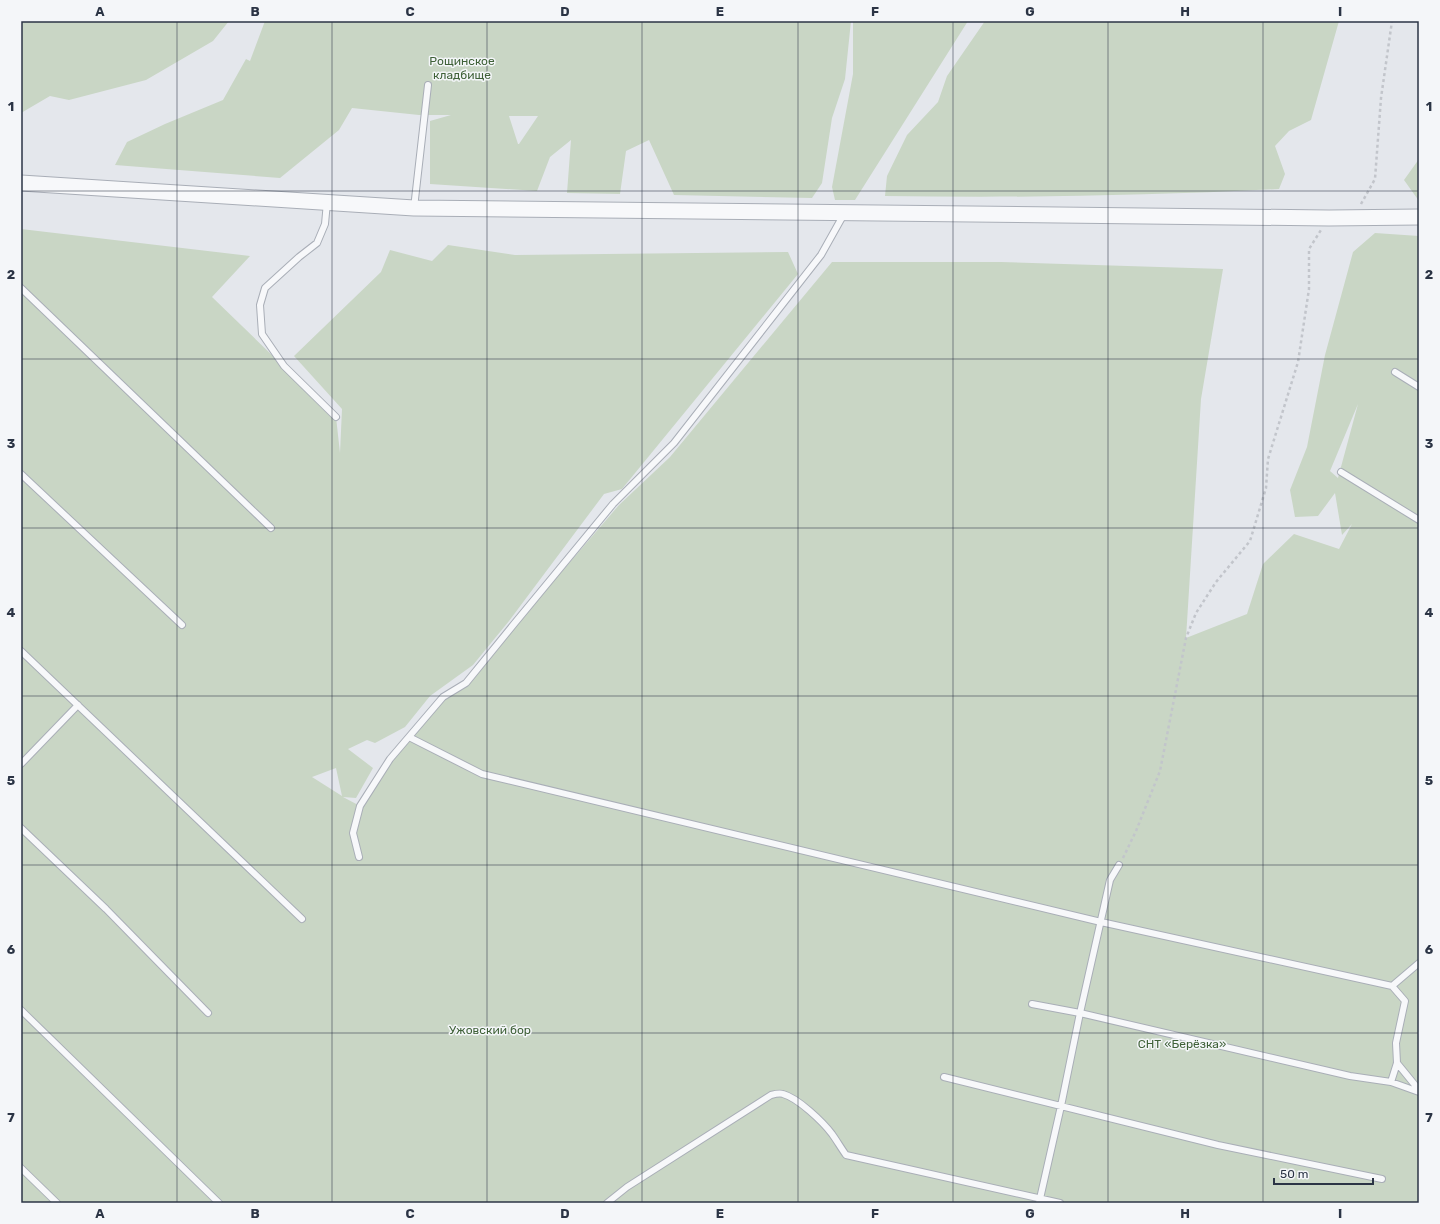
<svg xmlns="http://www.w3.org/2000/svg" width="1440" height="1224" viewBox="0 0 1440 1224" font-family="Rubik,sans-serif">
  <rect width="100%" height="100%" fill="#e4e7ec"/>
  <path fill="#c9d6c5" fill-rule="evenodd" d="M21 21H229L213 41 146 80 69 100 50 96 21 113Z
    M265 21H851L845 79 832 118 822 183 812 198 674 195 649 140 626 151 620 194 567 193 571 140 550 157 537 191 430 184V121L451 115H419L352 108 339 130 280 178 115 165 127 142 165 124 223 100 246 59 250 61ZM509 116H538L519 144H518Z
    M853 21H968L855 200H835L832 187 853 74Z
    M985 21H1339L1311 120 1289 131 1275 146 1285 174 1279 189C1148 196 1017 198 885 196L887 176 907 135 938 102 947 76Z
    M1419 159V201L1404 180Z
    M21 229 250 256 212 297 336 417 340 453 342 409 294 356 381 272 390 250 432 261 448 245 515 255 788 252 798 274 622 489 604 494 509 621 473 665 430 696 405 727 375 743 367 740 348 749 373 768 356 798 343 797 360 806 390 759 443 697 466 683 619 505 670 457 832 262H1001L1223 269 1201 399 1186 638 1247 614 1263 564 1294 534 1339 549 1352 524 1342 535 1335 493 1318 516 1295 517 1290 490 1307 447 1325 355 1353 252 1375 233 1419 236V1203H21ZM1358 404 1338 478 1330 471ZM336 768 342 796 312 777Z"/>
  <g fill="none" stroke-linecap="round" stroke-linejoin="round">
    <defs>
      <path id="service" d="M327 202 325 224 317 243 299 257 265 288 260 305 262 334 284 366 336 417
        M414 208 428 85
        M21 288 271 528
        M1395 372 1419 387
        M1341 472 1419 520
        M21 474 182 625
        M21 651 302 919
        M409 737 482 774 1101 922 1392 986 1405 1001 1396 1043 1397 1063 1391 1082
        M21 764 78 705
        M21 828 106 909 208 1013
        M359 857 353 833 360 806 390 759 443 697 466 683 514 624 613 504 674 443 821 255 844 214
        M1392 986 1419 963
        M1032 1004 1080 1013 1350 1076 1391 1082 1419 1092
        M21 1010 219 1203
        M1397 1063 1419 1090
        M944 1077 1218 1145 1382 1179
        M21 1168 57 1203
        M607 1203 627 1187 771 1095C775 1094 780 1093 783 1094 798 1098 823 1122 832 1134 837 1141 841 1148 846 1155L1060 1203
        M1039 1203 1061 1106 1080 1013 1110 880 1119 865"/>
      <path id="tertiary" d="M21 183 414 208 1329 218 1419 217"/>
    </defs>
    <use href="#service" stroke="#a9aeb7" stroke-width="8"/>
    <use href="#tertiary" stroke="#a9aeb7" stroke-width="17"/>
    <path stroke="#c2c5cb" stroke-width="2.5" stroke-dasharray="3 3" stroke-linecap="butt" d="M1361 204 1375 179 1381 98 1392 21
      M1123 858 1136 831 1160 771 1186 638 1196 613 1216 582 1250 541 1266 488 1268 459 1298 362 1309 289V249L1321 230"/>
    <use href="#service" stroke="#f7f8fa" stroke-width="6"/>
    <use href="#tertiary" stroke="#f7f8fa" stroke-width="15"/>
  </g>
  <path fill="none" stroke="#2b3445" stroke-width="1" stroke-opacity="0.55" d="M177 21V1203M332 21V1203M487 21V1203M642 21V1203M798 21V1203M953 21V1203M1108 21V1203M1263 21V1203M21 191H1419M21 359H1419M21 528H1419M21 696H1419M21 865H1419M21 1033H1419"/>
  <g text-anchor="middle" stroke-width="3" stroke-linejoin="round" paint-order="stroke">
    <g font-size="12" fill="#3f6138" stroke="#f4f6f9">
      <text x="462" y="65">Рощинское<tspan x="462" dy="14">кладбище</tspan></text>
      <text x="490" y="1034">Ужовский бор</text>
      <text x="1182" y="1048">СНТ «Берёзка»</text>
    </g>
  </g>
  <rect width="1440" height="1224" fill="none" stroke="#f4f6f9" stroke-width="44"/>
  <path d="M1274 1178v6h99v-6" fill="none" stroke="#2b3445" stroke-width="2"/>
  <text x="1280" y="1178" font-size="12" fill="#2b3445" stroke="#f4f6f9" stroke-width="3" paint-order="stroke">50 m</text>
  <rect x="22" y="22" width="1396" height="1180" fill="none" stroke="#2b3445" stroke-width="1.5"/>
  <g font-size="13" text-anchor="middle" font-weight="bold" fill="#2b3445">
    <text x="100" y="16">A</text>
    <text x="255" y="16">B</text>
    <text x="410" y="16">C</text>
    <text x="565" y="16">D</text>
    <text x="720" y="16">E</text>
    <text x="875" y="16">F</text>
    <text x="1030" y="16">G</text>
    <text x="1185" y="16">H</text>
    <text x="1340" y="16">I</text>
    <text x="11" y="111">1</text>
    <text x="1429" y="111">1</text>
    <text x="11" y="279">2</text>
    <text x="1429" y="279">2</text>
    <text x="11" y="448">3</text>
    <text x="1429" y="448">3</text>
    <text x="11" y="617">4</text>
    <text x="1429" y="617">4</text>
    <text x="11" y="785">5</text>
    <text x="1429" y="785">5</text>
    <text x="11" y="954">6</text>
    <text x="1429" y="954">6</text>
    <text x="11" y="1122">7</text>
    <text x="1429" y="1122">7</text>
    <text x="100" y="1218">A</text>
    <text x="255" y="1218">B</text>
    <text x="410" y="1218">C</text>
    <text x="565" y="1218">D</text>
    <text x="720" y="1218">E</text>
    <text x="875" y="1218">F</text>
    <text x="1030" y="1218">G</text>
    <text x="1185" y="1218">H</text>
    <text x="1340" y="1218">I</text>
  </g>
</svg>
